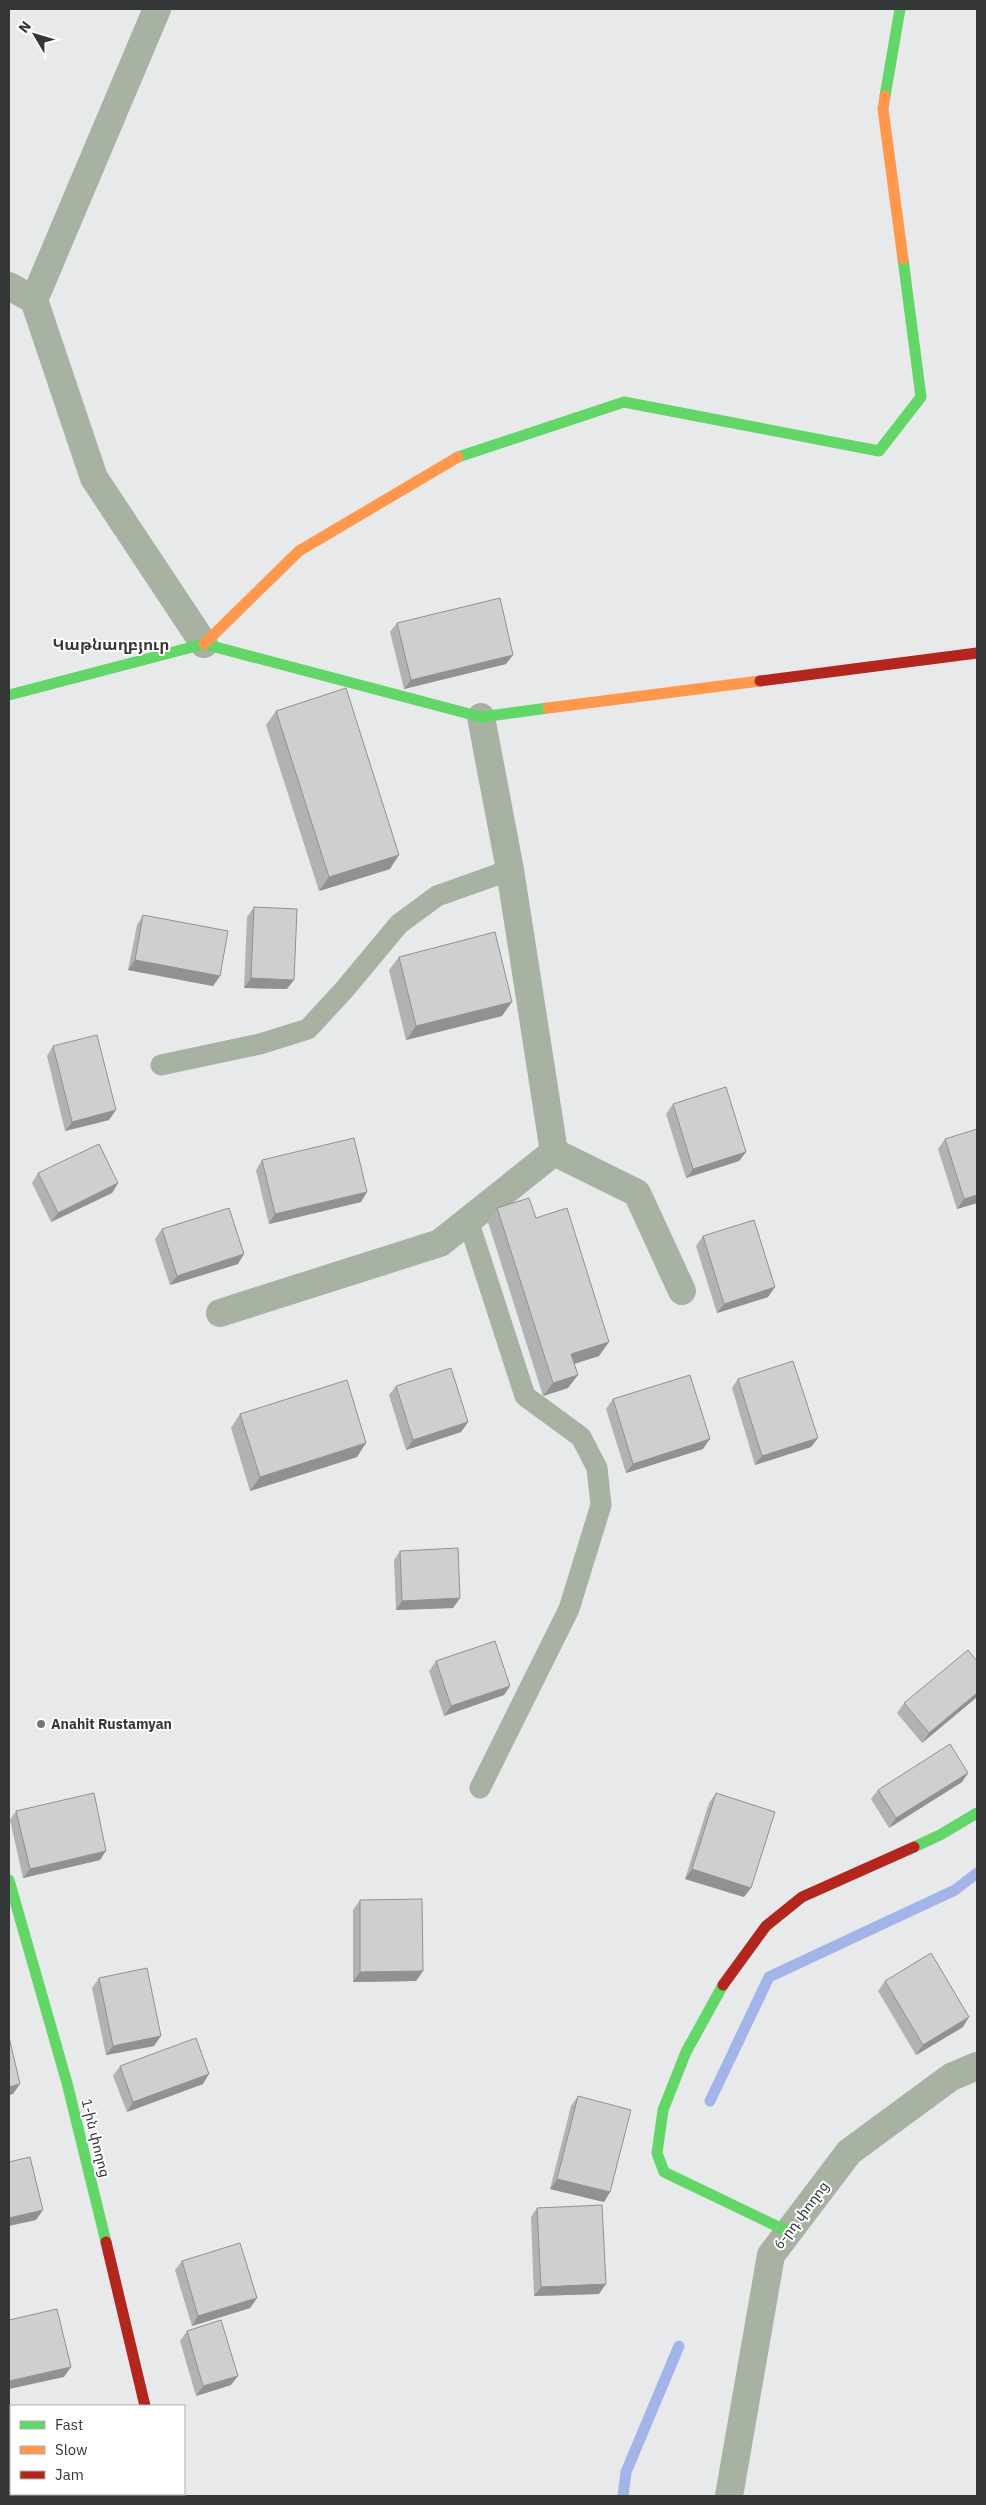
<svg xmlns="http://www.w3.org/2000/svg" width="986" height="2505" viewBox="0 0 986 2505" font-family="'IBM Plex Sans','Noto Sans Armenian',sans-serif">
  <rect width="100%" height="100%" fill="#e8e9ea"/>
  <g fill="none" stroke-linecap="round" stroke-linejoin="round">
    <path stroke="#a3b4e9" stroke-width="11" d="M710 2101 769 1977 955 1890 977 1873
      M623 2496 626 2472 679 2346"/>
    <path stroke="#a7b2a3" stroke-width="21" d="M161 1065 260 1044 308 1029 344 990 399 924 437 896 510 870
      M468 1220 525 1396 581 1437 597 1468 601 1505 569 1609 480 1788"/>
    <path stroke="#a7b2a3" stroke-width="28" d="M9 286 34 300 94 478 204 644
      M34 300 157 9
      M481 717 510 870 554 1152
      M220 1313 440 1243 554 1152 637 1193 682 1291
      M729 2496 771 2255 849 2152 951 2077 977 2066"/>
    <path stroke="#63d668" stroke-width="11" d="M885 96 900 9
      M458 457 624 402 879 451 921 397 903 259
      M9 695 204 644 481 717 548 708
      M914 1847 940 1835 977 1813
      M9 1880 67 2083 106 2242
      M723 1985 686 2052 663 2110 657 2153 664 2172 789 2232
      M165 2494V2496"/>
    <path stroke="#ff974d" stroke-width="11" d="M885 96 883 109 903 259
      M204 644 299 551 458 457
      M548 708 760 681"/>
    <path stroke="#b3261e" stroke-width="11" d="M760 681 977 653
      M723 1985 766 1926 802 1897 914 1847
      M106 2242 145 2406"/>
  </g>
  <path fill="#b1b2b3" d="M397 623 506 664 404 689 390 632Z
    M276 711 390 869 319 891 266 725Z
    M254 907 287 989 244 988 247 917Z
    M143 915 220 976 213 986 128 970 137 925Z
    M399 957 502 1016 406 1040 389 970Z
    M53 1046 109 1120 65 1131 47 1056Z
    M673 1104 746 1152 739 1161 686 1178 666 1114Z
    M945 1139 977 1203 957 1209 938 1149Z
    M262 1160 361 1202 269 1224 256 1170Z
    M38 1173 118 1183 112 1193 51 1222 32 1183Z
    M497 1208 536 1218 599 1356 574 1364 568 1388 543 1396 488 1222Z
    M162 1229 238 1264 170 1285 155 1239Z
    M703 1236 768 1297 717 1313 696 1246Z
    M738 1379 818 1438 811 1447 755 1465 732 1388Z
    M396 1386 468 1422 461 1432 406 1450 389 1395Z
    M613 1399 703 1449 626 1473 606 1409Z
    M240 1414 357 1457 250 1491 231 1428Z
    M400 1551 460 1598 453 1608 396 1610 394 1560Z
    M436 1661 510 1686 504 1695 444 1716 429 1671Z
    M977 1661V1697L922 1743 897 1713 904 1703Z
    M968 1773 962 1782 889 1828 871 1799 878 1790Z
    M716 1793 744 1897 685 1879 709 1803Z
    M16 1811 100 1860 23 1878 10 1820Z
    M360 1900 423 1971 416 1981 353 1982V1910Z
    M99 1978 154 2046 106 2055 92 1988Z
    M885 1981 963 2027 916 2055 878 1991Z
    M120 2066 203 2084 127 2112 113 2076Z
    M578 2096 610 2192 604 2202 550 2189 571 2106Z
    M537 2208 599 2294 534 2296 531 2217Z
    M182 2261 257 2298 250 2308 192 2326 175 2270Z
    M187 2331 231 2385 196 2396 180 2341Z
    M63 2494H132L133 2496H64Z"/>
  <path fill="#909192" d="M513 655 506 664 404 689 411 680Z
    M399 855 390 869 319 891 329 877Z
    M135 960 220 976 213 986 128 970Z
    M251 978 294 980 287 989 244 988Z
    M512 1002 502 1016 406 1040 416 1026Z
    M116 1110 109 1120 65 1131 72 1122Z
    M746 1152 739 1161 686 1178 693 1169Z
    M118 1183 112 1193 51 1222 58 1213Z
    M367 1192 361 1202 269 1224 275 1214Z
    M977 1195V1203L957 1209 964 1199Z
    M244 1254 238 1264 170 1285 177 1276Z
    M775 1287 768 1297 717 1313 724 1304Z
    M609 1342 599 1356 561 1368 571 1354Z
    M578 1375 568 1388 543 1396 553 1383Z
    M468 1422 461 1432 406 1450 413 1440Z
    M818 1438 811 1447 755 1465 762 1456Z
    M710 1439 703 1449 626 1473 633 1464Z
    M366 1443 357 1457 250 1491 260 1477Z
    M460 1598 453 1608 396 1610 402 1601Z
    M510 1686 504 1695 444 1716 451 1706Z
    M977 1693V1697L922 1743 929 1733Z
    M968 1773 962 1782 889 1828 896 1818Z
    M106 1851 100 1860 23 1878 30 1869Z
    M692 1869 751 1888 744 1897 685 1879Z
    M423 1971 416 1981 353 1982 360 1972Z
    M969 2017 963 2027 916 2055 923 2045Z
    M161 2036 154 2046 106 2055 113 2046Z
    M209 2074 203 2084 127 2112 133 2102Z
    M20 2084 13 2094 9 2095V2087Z
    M557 2179 610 2192 604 2202 550 2189Z
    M43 2210 36 2220 9 2226V2218Z
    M606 2284 599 2294 534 2296 541 2287Z
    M257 2298 250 2308 192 2326 198 2316Z
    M71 2367 64 2377 9 2389V2381Z
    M238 2376 231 2385 196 2396 203 2386Z"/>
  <path fill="#cecfd0" stroke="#909192" d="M500 598 513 655 411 680 397 623Z
    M346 688 399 855 329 877 276 711Z
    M254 907 297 909 294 980 251 978Z
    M143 915 228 931 220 976 135 960Z
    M495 932 512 1002 416 1026 399 957Z
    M97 1035 116 1110 72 1122 53 1046Z
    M726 1087 746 1152 693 1169 673 1104Z
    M977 1129V1195L964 1199 945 1139Z
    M354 1138 367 1192 275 1214 262 1160Z
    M99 1144 118 1183 58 1213 38 1173Z
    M529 1198 536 1218 567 1208 609 1342 571 1354 578 1375 553 1383 497 1208Z
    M229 1208 244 1254 177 1276 162 1229Z
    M754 1220 775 1287 724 1304 703 1236Z
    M793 1361 818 1438 762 1456 738 1379Z
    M451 1368 468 1422 413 1440 396 1386Z
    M690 1375 710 1439 633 1464 613 1399Z
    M347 1380 366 1443 260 1477 240 1414Z
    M458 1548 460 1598 402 1601 400 1551Z
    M495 1641 510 1686 451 1706 436 1661Z
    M968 1650 977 1661V1693L929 1733 904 1703Z
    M950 1744 968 1773 896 1818 878 1790Z
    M94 1793 106 1851 30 1869 16 1811Z
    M716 1793 775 1812 751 1888 692 1869Z
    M422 1899 423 1971 360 1972V1900Z
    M931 1953 969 2017 923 2045 885 1981Z
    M147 1968 161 2036 113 2046 99 1978Z
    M9 2037 20 2084 9 2087Z
    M196 2038 209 2074 133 2102 120 2066Z
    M578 2096 631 2110 610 2192 557 2179Z
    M30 2157 43 2210 9 2218V2162Z
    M602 2205 606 2284 541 2287 537 2208Z
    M240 2243 257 2298 198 2316 182 2261Z
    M57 2309 71 2367 9 2381V2320Z
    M221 2320 238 2376 203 2386 187 2331Z
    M72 2494H132L133 2496H72Z"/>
  <circle fill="#747576" stroke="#fff" stroke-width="2" cx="41" cy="1724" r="5"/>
  <g text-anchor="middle" stroke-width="4" stroke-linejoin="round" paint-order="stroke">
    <g font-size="14" font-weight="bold" fill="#353637" stroke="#fff" text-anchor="start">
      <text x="51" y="1729">Anahit Rustamyan</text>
    </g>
    <g font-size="14" fill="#353637" stroke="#fff">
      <text transform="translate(96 2138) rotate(76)" y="5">1-ին փողոց</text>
      <text transform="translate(801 2215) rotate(-53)" y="5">6-րդ փողոց</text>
    </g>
    <g font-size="16" font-weight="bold" fill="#353637" stroke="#fff">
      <text x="111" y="650">Կաթնաղբյուր</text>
    </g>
  </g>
  <rect width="986" height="2505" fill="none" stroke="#353637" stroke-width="20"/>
  <rect x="10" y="2405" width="175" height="90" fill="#ffffff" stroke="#aeafaf"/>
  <rect x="20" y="2421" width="25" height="8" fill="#63d668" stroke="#aeafaf"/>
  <text x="55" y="2430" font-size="15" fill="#353637">Fast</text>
  <rect x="20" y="2446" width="25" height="8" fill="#ff974d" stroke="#aeafaf"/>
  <text x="55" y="2455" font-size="15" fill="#353637">Slow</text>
  <rect x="20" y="2471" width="25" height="8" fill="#b3261e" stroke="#aeafaf"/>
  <text x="55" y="2480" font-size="15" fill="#353637">Jam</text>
  <g transform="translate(35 35) rotate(308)" stroke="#ffffff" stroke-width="4" paint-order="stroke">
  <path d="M0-4L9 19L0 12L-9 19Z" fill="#353637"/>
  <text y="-8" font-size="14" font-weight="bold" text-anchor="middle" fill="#353637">N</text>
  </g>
</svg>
